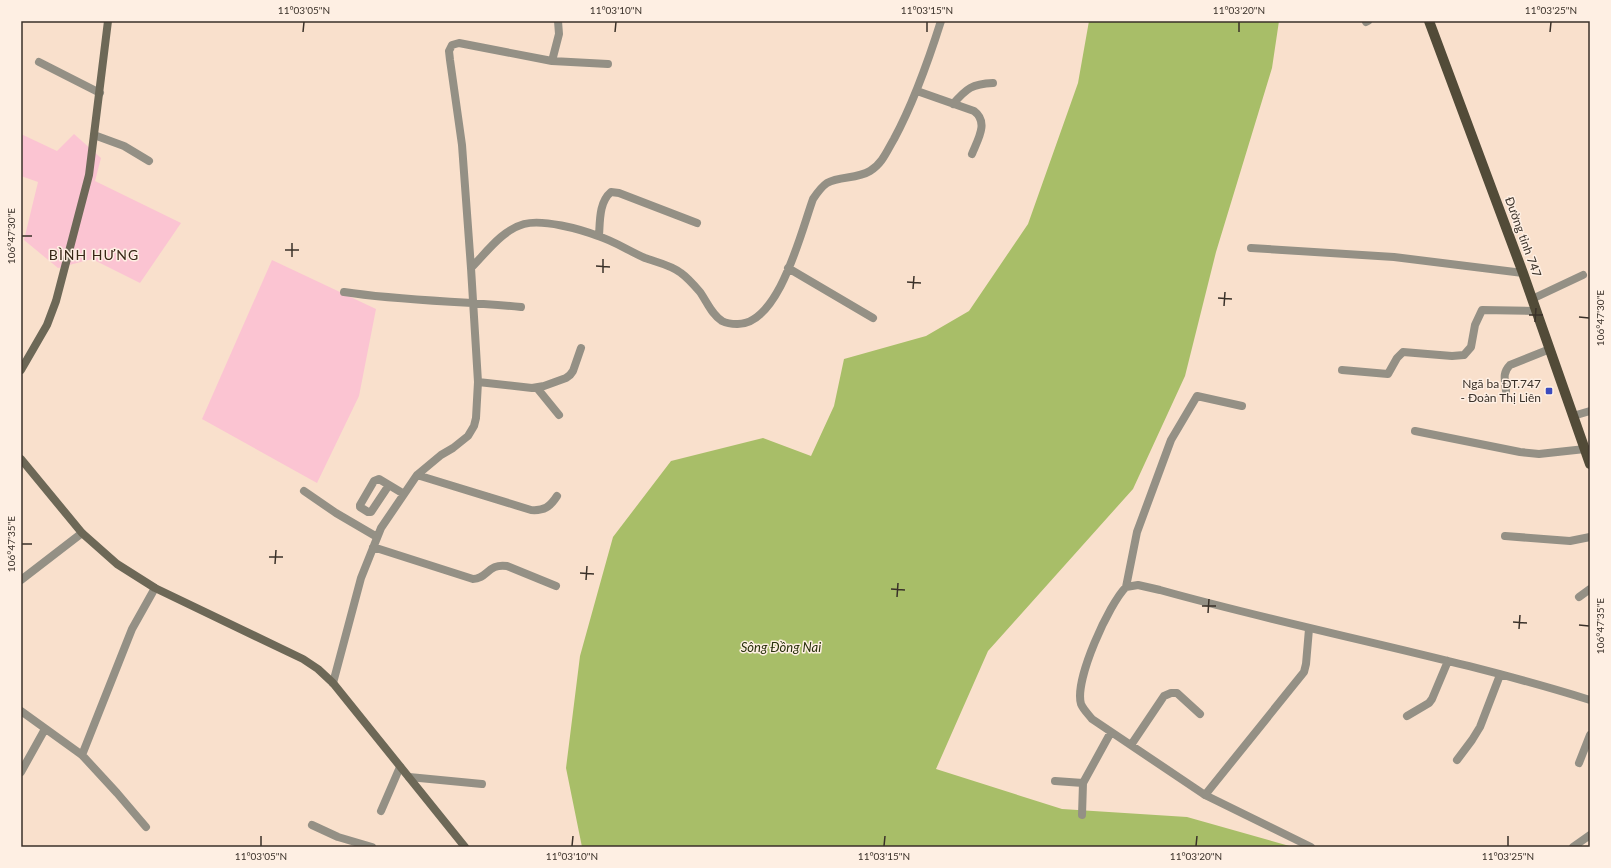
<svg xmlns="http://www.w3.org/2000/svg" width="1611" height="868" viewBox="0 0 1611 868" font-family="Lato,sans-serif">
  <rect width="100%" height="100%" fill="#f9e0cc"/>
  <path fill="#fbc4d2" d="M21 134 57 151 74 134 101 158 95 181 181 223 140 283 92 259 58 268 24 240 38 182 21 176Z
    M272 260 376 309 359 396 317 483 202 419Z"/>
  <path fill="#a8be68" d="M1089 21H1279L1272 68 1216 252 1185 376 1133 489 988 651 936 769 1062 809 1187 817 1293 847H582L566 768 580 656 613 537 671 461 763 438 811 456 834 406 844 359 926 336 969 311 1028 224 1078 83Z"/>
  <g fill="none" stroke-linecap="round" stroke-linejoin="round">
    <path stroke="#949085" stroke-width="8" d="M1366 22 1368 21
      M1251 248 1394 257 1523 273
      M1342 370 1388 374 1397 358 1403 352 1452 356 1464 355 1471 347 1475 325 1482 310 1536 311
      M1505 536 1570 541 1590 537
      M1579 597 1590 589
      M1205 795 1304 672 1306 664 1309 629
      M1573 847 1590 835"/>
    <path stroke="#949085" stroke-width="8" d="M552 61 559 34 558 21
      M39 62 100 93
      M917 91 974 111C989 122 978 139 972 154
      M953 104C967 88 972 84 993 83
      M94 135 124 146 149 161
      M599 236C600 221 599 202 611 192L619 193 697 223
      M471 268 462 145 450 60 449 51 452 45 459 43 552 61 608 64
      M788 268 873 318
      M344 292C402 301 462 301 521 307
      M1532 299 1583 275
      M478 382 532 388 544 386 566 378 570 375 573 371 581 348
      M537 388 559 415
      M1506 391C1505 380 1502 373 1510 365L1550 349
      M1573 416 1590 411
      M1415 431 1520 452 1539 454 1585 449
      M417 475 531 510C544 511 550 507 557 496
      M389 485 371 512H368L360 507V505L374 481 379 479 404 494
      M304 491 336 513 377 537
      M373 547 473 579C487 579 488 563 507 566L556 586
      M21 580 82 533
      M1126 587 1137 532 1171 440 1197 396 1242 406
      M333 683 361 578 381 528 417 475 441 455 453 448 468 436 474 426 476 418 478 382 471 268C486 253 502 230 524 224 543 219 580 229 598 236 614 241 629 251 645 258 656 262 671 265 681 273 688 278 694 285 700 292 707 302 712 315 722 321 726 323 732 324 737 324 779 325 801 232 813 199 817 193 821 187 827 183 840 176 857 179 870 171 882 164 887 151 894 139 914 102 928 62 941 21
      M21 711 82 755 117 793 146 827
      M1407 716 1429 703 1432 699 1448 661
      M1131 745 1164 696 1171 693H1177L1200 714
      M82 755 132 629 155 588
      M1457 760 1472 740 1480 727 1500 675
      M1579 763 1590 735
      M21 772 45 729
      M409 777 482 784
      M1055 781 1083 783
      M381 811 400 767
      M1082 815 1083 783 1111 732
      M312 825 338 837 372 847
      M1311 847 1205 795 1092 719C1088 714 1083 709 1081 704 1074 680 1109 604 1126 587L1138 585 1160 590C1303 630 1449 656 1590 700"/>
    <path stroke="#6d6857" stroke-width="8" d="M21 370 47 325 56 301 89 175 108 21
      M21 459 82 533 117 564 155 588 303 659 318 669 333 683 465 847"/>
    <path stroke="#524b38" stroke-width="10" d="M1429 21 1523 273 1590 464"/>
  </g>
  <path fill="none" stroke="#3a3129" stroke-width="1.5" d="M303 32 304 22M615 32 616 22M927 32V22M1239 32V22M1550 32 1551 22M22 236H32M285 250H299M292 257V243M596 266 610 267M603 273V259M907 282 921 283M913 289 914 276M1218 298 1232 299M1224 306 1225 292M1529 315H1543M1579 317 1589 318M1535 322 1536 308M22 544H32M269 557H283M275 564 276 550M580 573 594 574M586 580 587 566M891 589 905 590M897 597 898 583M1202 606H1216M1208 613 1209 599M1513 622 1527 623M1579 625 1589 626M1519 629 1520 615M261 846V836M572 846 573 836M884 846 885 836M1196 846 1197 836M1508 846V836"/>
  <rect fill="#3c4bbe" stroke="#feefe3" stroke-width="1.5" x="1545" y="387" width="8" height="8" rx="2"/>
  <g text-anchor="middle" stroke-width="3" stroke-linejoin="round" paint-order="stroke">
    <g font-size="12" fill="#3a3129" stroke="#feefe3">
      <text transform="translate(1523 237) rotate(70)" y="4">Đường tỉnh 747</text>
    </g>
    <g font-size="12" fill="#3a3129" stroke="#feefe3" text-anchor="end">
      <text x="1541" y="388">Ngã ba ĐT.747<tspan x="1541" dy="14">- Đoàn Thị Liên</tspan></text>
    </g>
    <g font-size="13" font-style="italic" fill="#28300b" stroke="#feefe3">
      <text x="781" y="652">Sông Đồng Nai</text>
    </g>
    <g font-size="14" letter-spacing="1" fill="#382616" stroke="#feefe3">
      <text x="94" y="260">BÌNH HƯNG</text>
    </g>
  </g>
  <rect width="1611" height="868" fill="none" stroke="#feefe3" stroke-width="44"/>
  <rect x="22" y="22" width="1567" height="824" fill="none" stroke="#3a3129" stroke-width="1.5"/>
  <g font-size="10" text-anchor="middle" fill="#3a3129">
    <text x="304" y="14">11°03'05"N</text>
    <text x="616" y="14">11°03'10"N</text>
    <text x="927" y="14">11°03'15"N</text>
    <text x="1239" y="14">11°03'20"N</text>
    <text x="1551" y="14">11°03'25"N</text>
    <text transform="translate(11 236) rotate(-90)" y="4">106°47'30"E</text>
    <text transform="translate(1600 318) rotate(-90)" y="4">106°47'30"E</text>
    <text transform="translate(11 544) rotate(-90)" y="4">106°47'35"E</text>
    <text transform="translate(1600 626) rotate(-90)" y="4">106°47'35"E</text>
    <text x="261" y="860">11°03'05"N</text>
    <text x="572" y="860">11°03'10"N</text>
    <text x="884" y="860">11°03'15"N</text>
    <text x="1196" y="860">11°03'20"N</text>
    <text x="1508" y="860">11°03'25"N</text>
  </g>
</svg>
